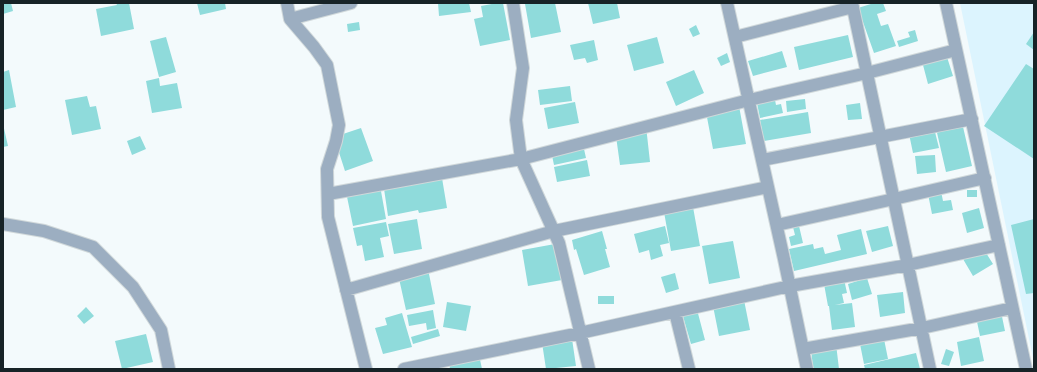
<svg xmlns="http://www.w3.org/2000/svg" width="1037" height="372" viewBox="0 0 1037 372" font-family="'IBM Plex Sans',sans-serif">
  <rect width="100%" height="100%" fill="#f3fafc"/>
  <path fill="#dcf4fe" d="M960 3H1034V363Z"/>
  <path fill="#8fdbdb" d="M3 3H11L13 11 3 14Z
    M116 3H129L134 29 101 36 96 9 117 5Z
    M197 3H225L226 9 200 15Z
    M438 3H469L471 12 439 16Z
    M497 3H503L510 40 480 46 474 19 483 17 481 6Z
    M529 3H555L561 32 531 38 525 4Z
    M588 3H617L620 18 593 24Z
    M874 3H883L886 11 877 14 881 26 888 24 896 46 874 53 858 8Z
    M359 22 360 30 348 32 347 24Z
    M696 25 700 34 693 37 689 29Z
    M915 30 918 41 899 47 897 41 910 37 908 32Z
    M1034 32V50L1026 44Z
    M848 35 853 57 799 70 794 47Z
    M166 37 176 72 159 77 150 41Z
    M657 37 664 63 634 71 627 45Z
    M594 40 598 60 587 63 585 58 574 60 570 45Z
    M782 51 787 67 753 76 748 61Z
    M727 53 730 62 721 66 717 58Z
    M947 57 953 76 928 84 923 65Z
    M1026 64 1034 69V159L984 126Z
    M9 70 16 107 3 110V72Z
    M694 70 704 93 676 106 666 82Z
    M159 78 160 86 177 83 182 108 152 113 146 81Z
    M570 86 572 101 540 105 538 90Z
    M773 90 776 105 781 104 783 113 760 118 755 93Z
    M87 96 90 107 96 106 101 129 72 135 65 100Z
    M805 99 806 109 787 112 786 101Z
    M575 102 579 123 548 129 544 108Z
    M860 103 862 119 848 120 846 105Z
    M739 106 746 144 713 149 706 112Z
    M808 112 811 133 764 141 760 120Z
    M961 118 972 166 946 172 935 124Z
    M3 124 8 146 3 147Z
    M933 124 939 148 913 153 908 129Z
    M646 126 650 162 620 165 615 129Z
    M361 128 373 161 345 171 334 137Z
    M140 136 146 149 132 155 127 141Z
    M582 140 586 158 554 165 550 146Z
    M935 155 936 172 917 174 915 156Z
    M587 160 590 176 557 182 554 167Z
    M442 178 447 208 419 213 418 210 388 216 383 182Z
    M379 180 386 219 353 226 345 187Z
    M967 190H977V197H967Z
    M941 191 943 201 951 200 953 210 932 214 928 194Z
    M693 207 700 246 671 251 664 212Z
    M979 208 984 228 967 233 962 213Z
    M417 219 422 249 394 254 388 224Z
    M1034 219V293L1026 294 1011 225Z
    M386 222 389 236 380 238 384 257 365 261 362 245 357 246 353 228Z
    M665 226 669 243 660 245 663 256 651 260 649 250 639 253 634 234Z
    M799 226 803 243 791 246 789 237 795 235 793 227Z
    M888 226 893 246 872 252 866 231Z
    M861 229 867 254 794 271 789 249 813 244 814 249 823 247 825 254 841 250 837 235Z
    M602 231 607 249H605L610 267 584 275 576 249 574 250 572 240Z
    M733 241 740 278 709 284 702 246Z
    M555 244 562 280 528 286 522 250Z
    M983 248 993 264 973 276 963 259Z
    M428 269 435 304 406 310 398 274Z
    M675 273 679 289 666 293 661 277Z
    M867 278 872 294 852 300 848 284Z
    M844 279 847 293 842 294 844 303 835 305 852 303 855 327 832 330 829 306H828L824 284Z
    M903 292 905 313 880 317 877 295Z
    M743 295 750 330 719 336 712 301Z
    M598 296H614V304H598Z
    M447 302 471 306 466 331 443 327Z
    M695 302 705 340 691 344 680 306Z
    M86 307 94 316 84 324 77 316Z
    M1000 307 1005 331 980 336 975 312Z
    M433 310 436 328 427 330 426 323 409 326 407 315Z
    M402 313 412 347 383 354 375 328 387 325 385 318Z
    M438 329 440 336 413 344 411 337Z
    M571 332 576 366 546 369 541 336Z
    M146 334 153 362 122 369 115 341Z
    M883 334 888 359 864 364 859 339Z
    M979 337 984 361 961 366 957 342Z
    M836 344 839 369H813L811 347Z
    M946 349 954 352 949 366 941 364Z
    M478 350 482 369H450L448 356Z
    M916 353 920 369H865L864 365Z"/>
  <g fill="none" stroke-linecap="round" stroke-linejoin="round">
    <defs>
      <path id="minor" d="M287 3 290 19 314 47 327 65 339 125 336 141 327 169 328 217 366 369
        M513 3 523 68 516 120 521 159 559 243 589 369
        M727 3 784 259 807 369
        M852 3 930 369
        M946 3 1026 369
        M290 19 351 3
        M735 37 853 7
        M762 160 972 119
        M328 194 521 159 749 100 867 73 956 50
        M3 224 44 231 93 247 133 287 161 330 169 369
        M777 225 894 199 985 178
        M346 290 554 231 768 187
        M675 312 689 369
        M803 349 922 328 1012 308
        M404 369 580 333 790 286 908 265 999 245"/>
    </defs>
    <use href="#minor" stroke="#d0d8da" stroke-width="14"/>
    <use href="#minor" stroke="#9caec1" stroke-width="12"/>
  </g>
  <rect width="1037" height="372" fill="none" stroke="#172327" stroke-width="8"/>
</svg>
